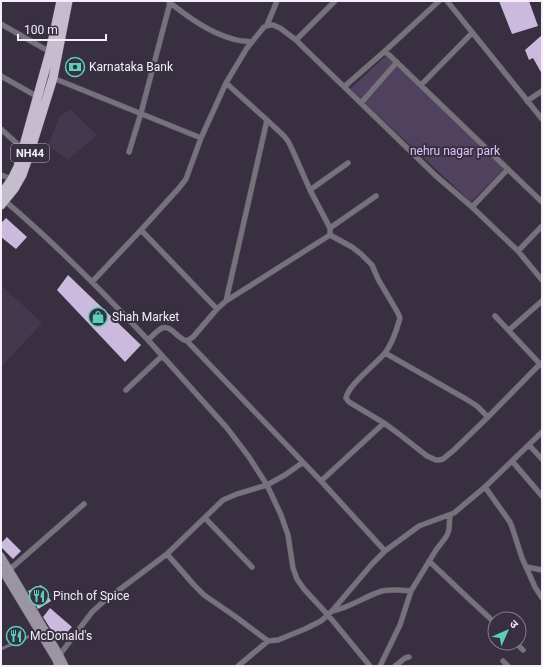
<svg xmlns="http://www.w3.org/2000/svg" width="543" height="667" viewBox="0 0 543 667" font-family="Roboto,'Noto Sans Devanagari',sans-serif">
  <rect width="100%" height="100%" fill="#383040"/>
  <path fill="#43384d" d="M70 109 97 135 68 160 48 145 60 116Z
    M1 285 42 323 1 367Z"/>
  <path fill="#50415e" d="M388 54 508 165 471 202 350 89Z"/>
  <path fill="#cbb9de" d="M499 1H529L538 26 512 34Z
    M542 35V74L533 58 529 60 525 50Z
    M6 218 27 237 16 249 1 237V223Z
    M68 275 141 345 125 362 57 290Z
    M7 537 21 551 13 559 1 547V543Z
    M41 585 51 601 38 609 28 591Z
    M50 608 72 627 59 641 50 628 43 617Z"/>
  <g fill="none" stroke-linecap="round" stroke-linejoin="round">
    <defs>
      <path id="service" d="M1 649 39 632"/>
      <path id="minor" d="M447 1 542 119
        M169 2C188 17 210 33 233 39 239 41 245 41 252 42
        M1 24 50 52
        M267 25 277 1
        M296 40 335 1
        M385 51 542 202
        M1 76 38 97
        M53 78 201 138
        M421 85 472 33
        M345 86 385 51 439 1
        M527 101 542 91
        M361 103 397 62
        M1 129 23 149
        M129 152 141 113 170 3
        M1 175 12 179
        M310 190 348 163
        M5 201C56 244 102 291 148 340 159 330 163 321 176 334 180 337 182 340 187 341L321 481 385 551
        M472 207 508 169
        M330 228 376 196
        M141 230 217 309
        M330 235 352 247 361 254 372 265 378 279 398 313 400 318C397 329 391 345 385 353 376 364 348 385 346 398L349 402 384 423 399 434 427 456 436 460H439L443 459 454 450 488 417 540 364
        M518 251 542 226
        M92 282 141 230 179 188 186 179 201 138 226 83 247 48 264 27 270 25H273L280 28 296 40 302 46 436 176 472 207 518 251 542 280
        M226 301 267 120
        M495 316 542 366
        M509 330 542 301
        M148 340 227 428 249 457 267 485 281 515 288 535 293 568 297 579 304 589 328 615 370 666
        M187 341 193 337 217 309 226 301 330 235V228L310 190 292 149 288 141 284 136 267 120 226 83
        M385 353 466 399 477 406 488 417
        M126 390 162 356
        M529 445 542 459
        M512 461 542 496
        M321 481 384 423
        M485 487 510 522 512 527 522 558 535 587 542 598
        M205 518 252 567
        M167 554 194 585 204 595 236 617 268 641 278 640 305 629 321 621 332 611 372 564 385 551 419 526 454 513 485 487 542 432
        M429 561 467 597 495 623
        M527 567 542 570
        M8 571 84 504
        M332 611C350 608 365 596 382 591 392 589 402 590 411 591
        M516 643 523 650
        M58 657 92 612 103 602 167 554 223 500 237 494 267 485 285 475 302 463
        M503 661 508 666
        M238 666 268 641
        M380 666 400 625 411 591 436 550 446 537 448 533 449 529 450 515
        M395 666 405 658 409 657"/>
      <path id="secondary" d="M1 556C16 580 30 604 44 628 51 641 59 652 65 666
        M1 569 56 660 58 666"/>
      <path id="trunk" d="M1 195 12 179 18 167 23 149 50 52 61 1
        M1 205 14 189 22 175 29 155 53 78 68 1"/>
    </defs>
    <use href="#service" stroke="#564e5d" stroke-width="3.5"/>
    <use href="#minor" stroke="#564e5d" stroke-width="6"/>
    <use href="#secondary" stroke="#564e5d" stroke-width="8"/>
    <use href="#trunk" stroke="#564e5d" stroke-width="10"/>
    <use href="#service" stroke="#76727b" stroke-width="2.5"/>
    <use href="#minor" stroke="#76727b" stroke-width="5"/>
    <use href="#secondary" stroke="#9b95a2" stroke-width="7"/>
    <use href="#trunk" stroke="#c5bcce" stroke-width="9"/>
  </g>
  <defs>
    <symbol id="bank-ring" viewBox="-11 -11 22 22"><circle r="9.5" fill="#383040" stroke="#5bcebc" stroke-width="1.5"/><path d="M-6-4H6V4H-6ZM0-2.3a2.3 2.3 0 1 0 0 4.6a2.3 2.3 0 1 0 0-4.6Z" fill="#5bcebc"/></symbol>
    <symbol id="shop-ring" viewBox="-11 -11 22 22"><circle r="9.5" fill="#383040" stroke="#5bcebc" stroke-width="1.5"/><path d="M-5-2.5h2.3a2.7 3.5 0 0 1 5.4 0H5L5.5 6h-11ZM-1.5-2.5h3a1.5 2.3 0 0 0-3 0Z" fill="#5bcebc"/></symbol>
    <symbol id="restaurant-ring" viewBox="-11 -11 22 22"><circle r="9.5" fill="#383040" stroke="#5bcebc" stroke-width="1.5"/><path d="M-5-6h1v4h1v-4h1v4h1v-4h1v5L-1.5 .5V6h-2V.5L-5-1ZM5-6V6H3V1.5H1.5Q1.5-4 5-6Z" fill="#5bcebc"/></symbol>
  </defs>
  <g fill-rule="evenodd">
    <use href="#bank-ring" x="64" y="56" width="22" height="22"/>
    <use href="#shop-ring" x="87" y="306" width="22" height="22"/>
    <use href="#restaurant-ring" x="28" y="585" width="22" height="22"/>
    <use href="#restaurant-ring" x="5" y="625" width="22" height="22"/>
  </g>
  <g text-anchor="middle" stroke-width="4" stroke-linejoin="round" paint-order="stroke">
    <rect fill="#383040" stroke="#bbb5c1" stroke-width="1" x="11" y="144" width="38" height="18" rx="3"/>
    <g font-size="11" font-weight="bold" fill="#f3eef8">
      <text x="30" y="157">NH44</text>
    </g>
    <g font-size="12" fill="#f3eef8" stroke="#383040" text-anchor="start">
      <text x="89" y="71">Karnataka Bank</text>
      <text x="112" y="321">Shah Market</text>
      <text x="53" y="600">Pinch of Spice</text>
      <text x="30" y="640">McDonald's</text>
    </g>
    <g font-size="12" fill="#dec2fc" stroke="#383040">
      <text x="455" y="155">nehru nagar park</text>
    </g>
  </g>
  <rect width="543" height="667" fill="none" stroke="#f3eef8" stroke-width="4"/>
  <g transform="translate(507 631) rotate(45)"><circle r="19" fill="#383040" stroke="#837c8a"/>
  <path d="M0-3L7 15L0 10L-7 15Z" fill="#5bcebc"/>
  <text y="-6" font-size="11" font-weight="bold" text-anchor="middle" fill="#f3eef8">उ</text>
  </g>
  <path d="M18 34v6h88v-6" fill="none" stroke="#f3eef8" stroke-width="2"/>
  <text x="24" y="34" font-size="12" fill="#f3eef8" stroke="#383040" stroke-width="3" paint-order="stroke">100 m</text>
</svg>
